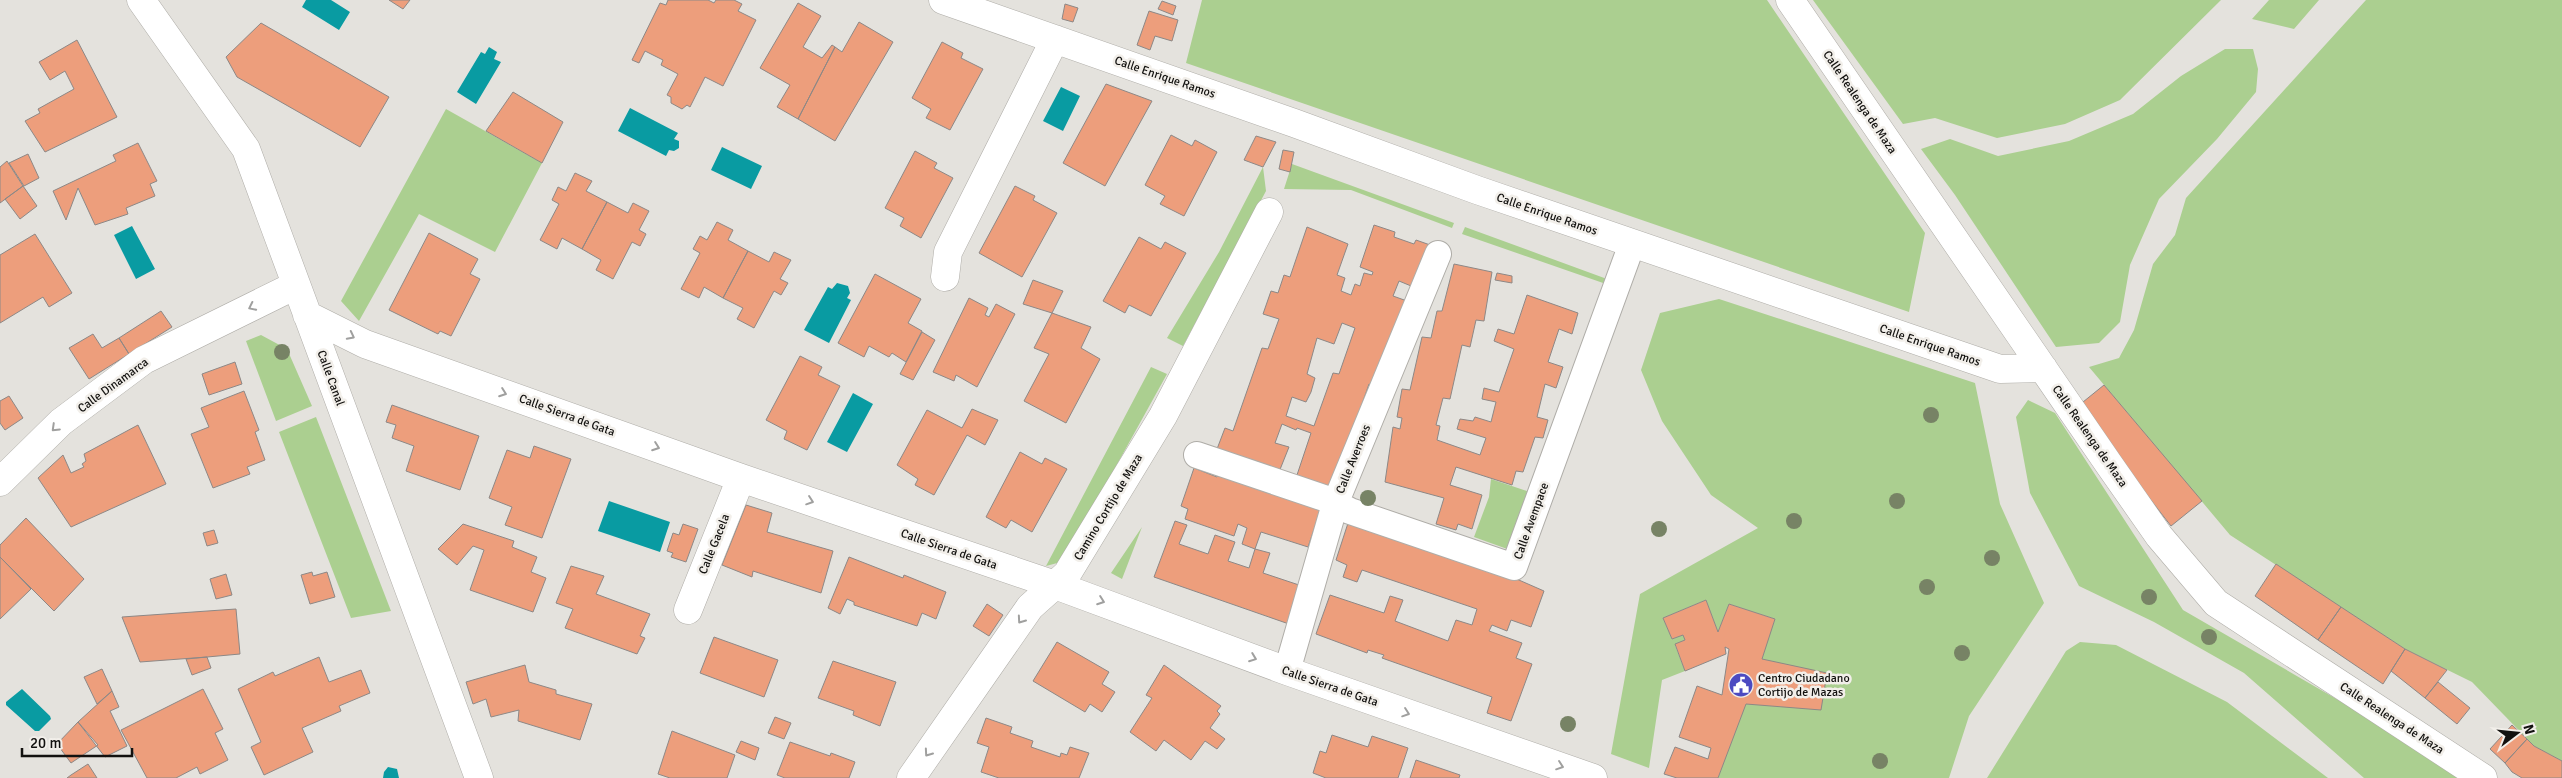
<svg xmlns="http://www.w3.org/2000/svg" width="2562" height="778" viewBox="0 0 2562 778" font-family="Signika,sans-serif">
  <rect width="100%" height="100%" fill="#e4e2dd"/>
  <path fill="#abcf90" d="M1202 0H1767L1925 233 1909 312 1186 63Z
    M1813 0H2221L2120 100 2065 124 1997 138 1935 118 1903 124Z
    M2269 0H2319L2294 29 2252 19Z
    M2366 0H2562V761L2534 746 2472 682 2405 649 2230 535 2089 367 2119 358 2134 330 2153 264 2175 235 2186 198Z
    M2225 49H2253L2258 69 2256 92 2217 139 2159 199 2130 265 2120 322 2099 343 2056 347 1955 195 1921 149 1950 139 1998 156 2069 141 2133 114 2181 76Z
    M446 109 542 163 495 252 419 214 359 321 341 301Z
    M1292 164 1454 223 1452 228 1351 190 1284 189Z
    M1263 167 1266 191 1183 346 1167 338 1219 252Z
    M1465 227 1607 279 1606 284 1462 234Z
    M1719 299 1975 383 2000 504 2044 603 1969 716 1949 778H1718L1775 619 1729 604 1718 632 1706 600 1663 618 1672 639 1683 635 1685 640 1675 645 1685 671 1662 680 1649 768 1611 754 1640 594 1758 528 1711 495 1662 421 1641 370 1660 313Z
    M261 335 287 349 312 406 276 421 246 341Z
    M1151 367 1167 374 1068 553 1061 562 1046 566Z
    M2028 400 2055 413 2183 610 2390 730 2459 778H2364L2244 673 2154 622 2079 586 2030 493 2016 417Z
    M316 417 391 611 351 618 279 432Z
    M1491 479 1533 493 1510 550 1474 537 1489 497Z
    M1142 527 1122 579 1111 573Z
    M2080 642 2116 645 2227 702 2328 778H1987L2066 651Z"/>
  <path fill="#099ba2" d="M306 0H331L350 12 339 30 302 7Z
    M489 47 497 52 494 59 501 62 476 104 457 92 481 52 485 54Z
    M1061 87 1080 96 1063 131 1043 121Z
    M630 108 678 133 674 139 679 141V148L674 151 669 150 666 156 618 131Z
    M722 147 762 166 751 189 711 170Z
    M132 226 155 269 136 279 114 235Z
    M837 283 848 286 850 293 847 298 851 300 829 343 804 330 828 287 832 289Z
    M853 393 873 404 847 452 827 442Z
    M609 501 670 522 660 552 598 531Z
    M22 689 50 716 51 719 39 731H35L6 705V702Z
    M388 767 397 769 399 778H383L384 772Z"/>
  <path fill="#ed9e7c" stroke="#8d8886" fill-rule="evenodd" d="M389 0H410L403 9Z
    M668 0H708L714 3 716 0H734L742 4 738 11 756 20 723 86 705 77 690 107 687 105 682 109 671 103V97L667 95 678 74 661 65 663 60 645 51 639 63 632 60 660 3 666 5Z
    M1162 1 1176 6 1173 15 1158 9Z
    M798 3 821 16 803 47 822 58 832 45 835 47 798 119 777 107 790 85 760 68Z
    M1065 4 1078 8 1073 22 1062 19Z
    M1149 11 1178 20 1172 41 1155 36 1150 50 1137 45Z
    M859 22 893 42 835 141 798 119 835 47 842 52Z
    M261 23 389 97 360 147 237 77 226 57Z
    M77 40 117 117 45 152 25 121 40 113 38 109 74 89 65 71 50 80 39 62Z
    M942 42 963 53 961 58 983 69 950 130 926 118 931 109 912 98Z
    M1106 84 1152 101 1105 186 1063 163Z
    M513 92 563 122 542 163 486 131Z
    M1171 135 1192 146 1195 140 1217 152 1184 216 1160 204 1165 196 1145 185Z
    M1256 136 1276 142 1263 167 1244 160Z
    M138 143 157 181 150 184 155 196 126 208 128 214 95 225 78 188 66 220 53 191 116 161 113 155Z
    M1283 150 1294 152 1290 172 1279 169Z
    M915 151 937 163 934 168 953 178 921 238 900 226 904 218 885 208Z
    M28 154 39 178 24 186 9 163Z
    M7 161 23 186 0 203V167Z
    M575 173 592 181 586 191 607 202 582 249 562 238 557 249 540 240 559 204 552 200 558 187 566 191Z
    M23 186 37 206 20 219 5 199Z
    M1015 186 1035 196 1033 200 1057 213 1022 277 979 253Z
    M607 202 628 213 633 203 649 211 639 230 646 234 640 246 632 242 613 279 596 270 601 260 582 249Z
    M717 222 733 230 728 240 748 251 723 298 704 287 699 298 681 289 700 253 693 249 700 236 707 240Z
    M1374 225 1395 232 1394 237 1414 244 1416 240 1433 246 1416 288 1399 281 1393 296 1407 301 1375 387 1369 384 1332 491 1296 478 1311 433 1297 428 1296 430 1282 424 1275 443 1289 447 1279 472 1217 449 1225 428 1233 431 1262 348 1268 349 1279 319 1263 314 1271 291 1278 293 1284 275 1290 277 1307 227 1348 244 1337 275 1345 278 1341 291 1351 295 1355 284 1360 286 1364 273 1372 275 1373 272 1360 267ZM1342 323 1355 328 1339 374 1333 373 1314 426 1286 416 1292 397 1306 402 1311 392 1315 378 1307 374 1317 338 1334 344Z
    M429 233 478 259 470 274 480 279 451 336 440 331 438 334 389 310Z
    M35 234 72 293 49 307 43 297 0 323V255Z
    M1139 237 1161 249 1165 242 1186 253 1151 316 1129 305 1125 313 1103 301Z
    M748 251 769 262 774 252 791 260 780 279 788 283 781 295 774 291 754 328 737 319 743 308 723 298Z
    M1454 264 1492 272 1484 321 1476 320 1470 347 1462 345 1450 399 1443 398 1436 425 1440 426 1437 440 1480 455 1486 438 1457 429 1460 419 1473 421 1475 417 1491 422 1496 402 1482 399 1484 388 1499 392 1514 349 1494 341 1498 329 1514 334 1527 295 1578 313 1572 334 1559 329 1548 362 1563 367 1556 388 1545 384 1537 417 1548 420 1543 438 1535 437 1523 472 1516 471 1512 485 1456 467 1450 485 1482 495 1472 529 1458 524 1456 530 1436 524 1444 498 1385 482 1393 427 1400 429 1402 418 1397 417 1402 389 1410 390 1422 337 1431 338 1437 311H1442Z
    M1497 273 1512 276V283L1495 280Z
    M875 274 921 299 908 323 922 331 906 362 892 353 889 357 869 346 864 357 838 343Z
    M1033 280 1063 291 1052 313 1023 304Z
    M969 298 988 308 985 315 989 317 996 304 1015 314 977 387 956 375 954 381 933 372Z
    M161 311 172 327 129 354 119 338Z
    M1052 313 1091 327 1081 348 1100 359 1066 423 1024 401 1049 354 1034 348Z
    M922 332 935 340 913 380 900 374Z
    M93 334 102 348 119 338 129 354 89 379 69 348Z
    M800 356 822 367 818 375 840 386 807 450 784 439 787 431 766 420Z
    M235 362 242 384 209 395 202 374Z
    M2104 385 2202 501 2171 526 2133 477 2083 402Z
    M244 391 259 430 255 432 265 460 247 467 250 474 213 488 191 434 209 427 201 408Z
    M9 396 23 418 5 430 0 423V401Z
    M392 405 479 436 460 490 406 471 414 446 392 438 396 425 386 422Z
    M972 409 998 420 985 445 967 435 934 495 915 485 918 479 897 465 927 410 962 428Z
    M138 425 166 484 71 527 38 478 63 455 71 473 84 467 82 464 86 461 84 454Z
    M534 446 571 459 542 538 505 525 512 507 489 498 507 450 530 458Z
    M1020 452 1042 464 1045 458 1067 469 1032 532 1011 520 1006 528 986 517Z
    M1194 468 1217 477 1219 474 1321 509 1308 547 1261 532 1255 549 1242 544 1247 528 1238 524 1234 536 1185 519 1188 509 1181 506Z
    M746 505 772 513 767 532 833 551 821 593 753 571 752 577 722 565Z
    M26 518 84 579 54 611 0 557V545Z
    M1349 520 1512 577 1544 591 1531 627 1511 620 1507 631 1492 625 1489 631 1522 643 1516 658 1532 664 1511 721 1487 713 1492 697 1382 658 1384 655 1368 650 1367 653 1316 634 1330 595 1384 613 1390 596 1403 600 1395 621 1448 641 1456 620 1472 625 1477 609 1362 570 1357 582 1343 577 1347 565 1336 560Z
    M1175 521 1187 525 1179 544 1208 554 1215 535 1235 542 1228 561 1249 568 1255 549 1270 553 1263 573 1302 586 1289 624 1154 577Z
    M463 524 514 541 512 547 537 557 531 572 546 578 533 612 470 590 484 550 473 546 457 565 438 549Z
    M683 524 698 529 686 562 671 557 673 553 667 551 673 533 679 535Z
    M214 530 218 543 207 546 203 533Z
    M0 557 31 589 0 619Z
    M849 557 903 578 904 575 946 592 936 619 922 613 917 626 854 605V602L847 599 840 614 828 608Z
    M2276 564 2341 607 2318 640 2255 596Z
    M571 566 604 576 596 594 650 614 640 636 645 638 637 654 565 628 573 609 556 603Z
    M312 572 313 576 327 572 335 597 310 604 301 575Z
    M226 574 232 595 216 599 210 579Z
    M1706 600 1718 632 1729 604 1775 619 1762 659 1827 673 1821 710 1746 704 1718 778H1677L1664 774 1675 747 1708 759 1711 748 1679 737 1697 686 1722 695 1729 649 1725 647 1726 654 1685 671 1675 644 1685 640 1683 635 1672 639 1663 618Z
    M987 604 1003 615 989 636 973 626Z
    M2341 607 2405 649 2383 684 2318 640Z
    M236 609 240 654 207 657 140 662 122 617Z
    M714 637 778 660 764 697 700 673Z
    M1057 642 1109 672 1102 684 1115 692 1102 712 1090 704 1085 712 1033 681Z
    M2405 649 2447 670 2425 698 2391 671Z
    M207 657 211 668 192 675 186 659Z
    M319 657 329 682 361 670 370 693 339 706 341 711 302 728 313 752 264 775 251 747 261 742 238 689 273 672 275 676Z
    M833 661 896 682 880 726 853 715 854 711 818 698Z
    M525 665 529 682 556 690V694L592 704 580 740 518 721 519 710 491 717 486 699 473 704 466 682Z
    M1164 665 1221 706 1217 711 1220 714 1210 728 1225 739 1217 749 1205 741 1191 760 1164 740 1156 751 1130 732 1152 698 1146 695Z
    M102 669 112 691 97 704 84 677Z
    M2438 682 2470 708 2457 724 2425 698Z
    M203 689 223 729 215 733 228 760 200 774 197 767 176 778H147L121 730Z
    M112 691 119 707 110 711 127 746 105 757 78 722Z
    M775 717 791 723 784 739 768 733Z
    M986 718 1012 727 1010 733 1033 741 1031 747 1060 757 1061 753 1067 755 1070 747 1089 753 1079 778H999L981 772 989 747 977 743Z
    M78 722 98 745 71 763 57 744Z
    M2512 725 2527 739 2505 763 2490 749Z
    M672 731 735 755 727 778H670L658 774Z
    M1332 735 1368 747 1372 736 1408 748 1398 778H1326L1313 773 1320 751 1326 753Z
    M2527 739 2534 746 2562 761V778H2522L2512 772 2505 763Z
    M741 741 759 748 755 760 736 752Z
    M790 742 830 756 831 753 855 762 849 778H785L777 775Z
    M1416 760 1460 775 1459 778H1410Z
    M88 764 97 778H67L71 775Z"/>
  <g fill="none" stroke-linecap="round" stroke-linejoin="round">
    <defs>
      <path id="pedestrian" d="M1197 455 1327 499 1350 511 1514 567 1632 244
        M1287 671 1335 504 1438 254"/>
      <path id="minor" d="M141 0 246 149 479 778
        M943 0 1294 123 1477 190 2000 369 2043 368
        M1790 0 2108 463 2159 536 2216 603 2483 778
        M945 277 948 252 1055 39
        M307 315 365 344 741 478 1055 585 1287 671 1593 778
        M0 482 61 422 144 360 296 285
        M688 610 741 478
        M911 778 1030 607 1067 574 1163 416 1269 212"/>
    </defs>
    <use href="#pedestrian" stroke="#afada8" stroke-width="28"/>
    <use href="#minor" stroke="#afada8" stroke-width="29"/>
    <use href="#pedestrian" stroke="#fff" stroke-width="26"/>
    <use href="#minor" stroke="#fff" stroke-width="28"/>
  </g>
  <g fill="#778365">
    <circle cx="282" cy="352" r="8"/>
    <circle cx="1931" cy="415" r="8"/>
    <circle cx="1368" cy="498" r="8"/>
    <circle cx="1897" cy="501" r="8"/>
    <circle cx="1794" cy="521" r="8"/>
    <circle cx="1659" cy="529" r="8"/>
    <circle cx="1992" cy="558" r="8"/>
    <circle cx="1927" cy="587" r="8"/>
    <circle cx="2149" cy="597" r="8"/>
    <circle cx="2209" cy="637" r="8"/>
    <circle cx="1962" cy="653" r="8"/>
    <circle cx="1568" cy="724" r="8"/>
    <circle cx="1880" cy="761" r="8"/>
  </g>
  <defs><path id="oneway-chevron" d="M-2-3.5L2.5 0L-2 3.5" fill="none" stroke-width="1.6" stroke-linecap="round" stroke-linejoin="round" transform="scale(1.25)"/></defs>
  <g stroke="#a0a09f">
    <use href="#oneway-chevron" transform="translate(252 307) rotate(154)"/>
    <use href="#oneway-chevron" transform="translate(351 336) rotate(27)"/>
    <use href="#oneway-chevron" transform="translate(503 393) rotate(20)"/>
    <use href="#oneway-chevron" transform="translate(55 428) rotate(136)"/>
    <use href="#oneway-chevron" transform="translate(656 447) rotate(20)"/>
    <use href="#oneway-chevron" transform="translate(810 501) rotate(19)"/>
    <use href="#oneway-chevron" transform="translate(1101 601) rotate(20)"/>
    <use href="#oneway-chevron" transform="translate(1021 620) rotate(125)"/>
    <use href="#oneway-chevron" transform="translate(1253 658) rotate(21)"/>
    <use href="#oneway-chevron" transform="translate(1406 713) rotate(19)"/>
    <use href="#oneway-chevron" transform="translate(928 753) rotate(125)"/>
    <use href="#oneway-chevron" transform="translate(1560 766) rotate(19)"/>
  </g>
  <defs>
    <symbol id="civic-disc" viewBox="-11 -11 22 22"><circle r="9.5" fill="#4c4ac1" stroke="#f2efea"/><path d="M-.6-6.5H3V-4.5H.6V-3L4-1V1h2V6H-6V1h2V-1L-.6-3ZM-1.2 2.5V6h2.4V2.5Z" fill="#fff"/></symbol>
  </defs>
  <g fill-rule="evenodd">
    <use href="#civic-disc" x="1727" y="671" width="28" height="28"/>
  </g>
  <g text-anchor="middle" stroke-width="5" stroke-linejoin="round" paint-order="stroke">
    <g font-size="12" fill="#12110f" stroke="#f2efea">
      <text transform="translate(1165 77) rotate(19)" y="4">Calle Enrique Ramos</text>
      <text transform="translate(1860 102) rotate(56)" y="4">Calle Realenga de Maza</text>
      <text transform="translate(1547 214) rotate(19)" y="4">Calle Enrique Ramos</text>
      <text transform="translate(1930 345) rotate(19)" y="4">Calle Enrique Ramos</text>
      <text transform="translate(331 378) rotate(70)" y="4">Calle Canal</text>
      <text transform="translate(113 385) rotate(-36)" y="4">Calle Dinamarca</text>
      <text transform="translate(567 415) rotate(20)" y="4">Calle Sierra de Gata</text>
      <text transform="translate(2090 436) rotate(55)" y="4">Calle Realenga de Maza</text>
      <text transform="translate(1353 459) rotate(-68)" y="4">Calle Averroes</text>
      <text transform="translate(1108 507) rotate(-59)" y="4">Camino Cortijo de Maza</text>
      <text transform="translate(1531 521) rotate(-70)" y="4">Calle Avempace</text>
      <text transform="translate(714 544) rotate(-68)" y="4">Calle Gacela</text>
      <text transform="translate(949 549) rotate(19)" y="4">Calle Sierra de Gata</text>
      <text transform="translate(1330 686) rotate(19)" y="4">Calle Sierra de Gata</text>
      <text transform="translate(2392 718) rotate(33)" y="4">Calle Realenga de Maza</text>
    </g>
    <g font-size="12" fill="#12110f" stroke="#f2efea" text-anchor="start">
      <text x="1758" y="682">Centro Ciudadano<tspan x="1758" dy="14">Cortijo de Mazas</tspan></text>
    </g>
  </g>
  <g transform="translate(2517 733) rotate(74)" stroke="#f2efea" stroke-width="4" paint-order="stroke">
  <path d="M0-4L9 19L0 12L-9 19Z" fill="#12110f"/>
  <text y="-8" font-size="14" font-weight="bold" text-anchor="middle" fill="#12110f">N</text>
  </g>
  <path d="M22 748v8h110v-8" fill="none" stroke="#12110f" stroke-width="2.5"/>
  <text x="30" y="748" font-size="15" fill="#12110f" stroke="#f2efea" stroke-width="4" paint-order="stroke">20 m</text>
</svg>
